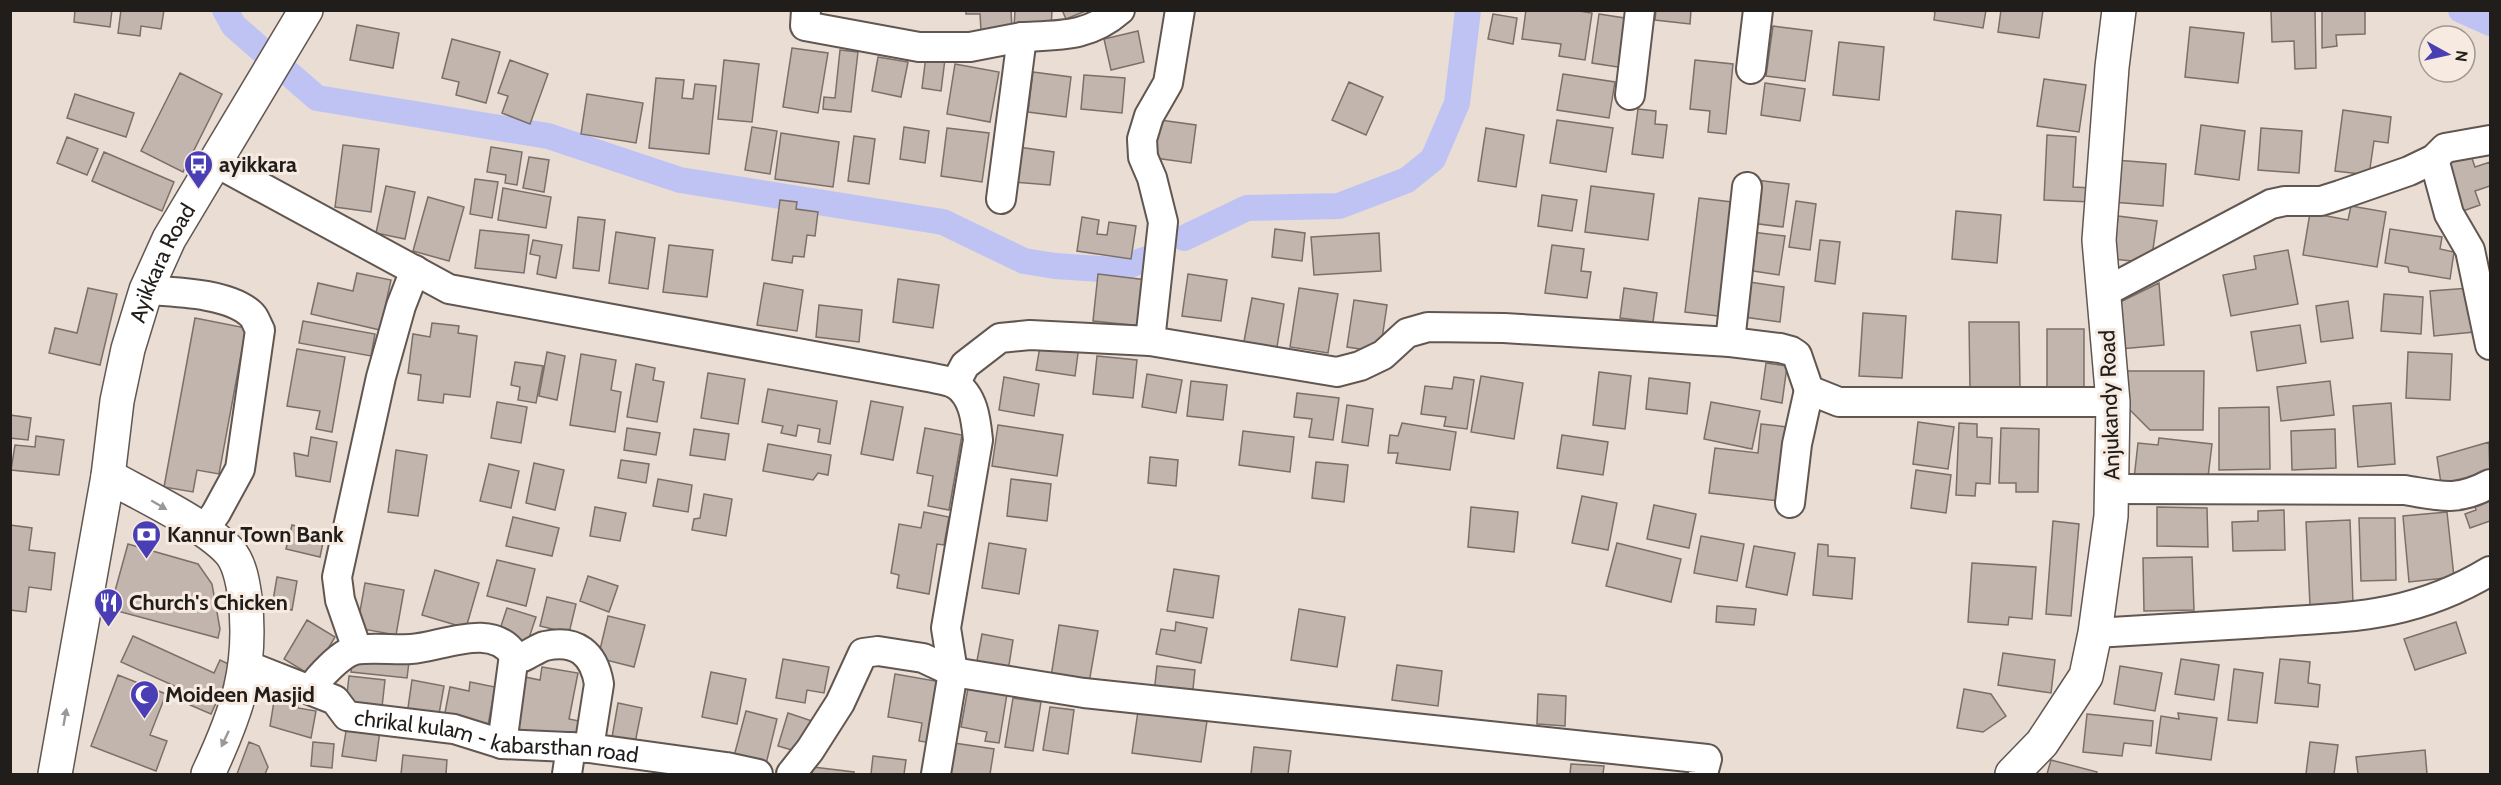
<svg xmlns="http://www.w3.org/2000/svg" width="2501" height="785" viewBox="0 0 2501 785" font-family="Cabin,sans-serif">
  <rect width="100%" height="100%" fill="#e9ddd4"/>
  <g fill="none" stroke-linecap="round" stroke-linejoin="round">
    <path stroke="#bfc3f3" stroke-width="26" d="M225 10 234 26 317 98 548 136 680 180 943 222 1024 261 1055 266 1115 270 1147 259
      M2461 10 2490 23
      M1184 238 1247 208 1339 206 1407 180 1433 159 1457 103 1468 10"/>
  </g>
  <path fill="#c1b5ad" stroke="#7b7069" stroke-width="1.5" d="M75 10H112L110 27 74 22Z
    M121 10H164L161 29 141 26 140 36 118 33Z
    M966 10H1011L1012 30 981 31 980 14H966Z
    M1015 10H1052L1051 29 1014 28Z
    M1062 10H1088L1066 19Z
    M1526 10H1573L1592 13 1585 60 1559 56 1561 44 1522 39Z
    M1656 10H1691L1690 24 1655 20Z
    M1929 10H1986L1983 28 1934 20 1935 12Z
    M2001 10H2043L2039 38 1998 32Z
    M2271 10H2315L2316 68 2295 69 2294 41 2272 42Z
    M2322 10H2365V34L2336 35 2337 46 2322 48Z
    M1493 14 1517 18 1513 44 1488 39Z
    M1599 14 1631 19 1624 68 1592 63Z
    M357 25 399 33 393 68 350 60Z
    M1773 26 1812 31 1805 81 1766 76Z
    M2190 27 2244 33 2238 83 2185 77Z
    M1138 31 1144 62 1111 70 1104 39Z
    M452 39 500 52 486 103 456 95 459 82 442 78Z
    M1839 42 1884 47 1879 100 1833 95Z
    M792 48 828 53 818 113 783 107Z
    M840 50 858 52 851 112 823 109 824 97 835 98Z
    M926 56 945 59 941 91 922 88Z
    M878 57 908 62 901 97 872 91Z
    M510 60 548 74 530 124 502 113 508 96 498 93Z
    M724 60 759 64 752 122 718 119Z
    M1695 60 1733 64 1726 134 1708 132 1710 111 1690 109Z
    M955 64 999 72 990 122 947 114Z
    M1033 72 1071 77 1066 117 1028 112Z
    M180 73 222 94 183 172 141 151Z
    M1563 74 1615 82 1609 118 1557 110Z
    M1084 75 1125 78 1122 113 1081 109Z
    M656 78 684 80 682 98 693 99 695 84 716 86 709 154 649 148Z
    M2044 79 2086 85 2079 132 2037 126Z
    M1349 82 1383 97 1366 135 1332 120Z
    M1765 83 1805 89 1800 121 1761 115Z
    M75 94 134 113 126 137 67 118Z
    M587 94 643 103 636 143 581 134Z
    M1638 109 1656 111 1655 124 1667 125 1663 158 1632 154Z
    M2343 110 2391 117 2388 143 2374 141 2369 175 2335 171Z
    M1160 120 1196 125 1191 163 1155 158Z
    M1557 120 1613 128 1606 172 1550 163Z
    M2201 125 2245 131 2239 180 2195 174Z
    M752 127 777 131 770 174 745 170Z
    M904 127 929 131 925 163 900 159Z
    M947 128 989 133 982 182 941 176Z
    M1486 128 1524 135 1516 187 1478 181Z
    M2261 128 2302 131 2299 173 2258 170Z
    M781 133 839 142 833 187 775 179Z
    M2047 135 2076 137 2073 187 2092 188V202L2044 200Z
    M854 136 875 139 869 184 848 181Z
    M67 137 98 149 87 175 57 163Z
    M343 145 379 149 371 212 335 207Z
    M491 147 522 152 517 185 505 183 506 175 487 172Z
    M1018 147 1054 152 1050 185 1014 182Z
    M2468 147 2475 167 2490 162V186L2475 191 2480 205 2460 212 2441 157Z
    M104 152 174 182 162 211 92 181Z
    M529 157 549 160 544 192 523 188Z
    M2115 160 2166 164 2163 206 2112 202Z
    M475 179 498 182 492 218 470 214Z
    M1756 180 1789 184 1783 227 1751 223Z
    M386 186 415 192 405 239 376 233Z
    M1591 186 1654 194 1648 240 1585 232Z
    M503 188 551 197 546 228 498 220Z
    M1542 195 1577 200 1572 231 1538 226Z
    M428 197 464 207 449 261 413 251Z
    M1699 198 1740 203 1726 317 1685 312Z
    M780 200 797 202 796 209 818 212 815 236 807 235 804 257 793 256 792 263 772 260Z
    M1796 201 1816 204 1810 250 1789 247Z
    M2351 206 2386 212 2377 267 2303 255 2310 213 2348 220Z
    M1956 211 2001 215 1997 263 1952 259Z
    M2118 216 2157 221 2151 263 2113 259Z
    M578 217 605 220 599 271 573 268Z
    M1082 217 1099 220 1097 234 1107 235 1109 222 1136 226 1131 259 1077 251Z
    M1275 229 1305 233 1302 261 1272 257Z
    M2390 229 2442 237 2440 249 2454 252 2450 279 2409 272 2408 267 2385 263Z
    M480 230 529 235 524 273 475 268Z
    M616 232 655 238 648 289 609 283Z
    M1752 232 1785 236 1779 275 1747 270Z
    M1379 233 1381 271 1314 275 1311 237Z
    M533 240 562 245 556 278 537 274 540 256 530 254Z
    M1820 240 1840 242 1835 284 1815 281Z
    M669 245 713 250 707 297 663 292Z
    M1552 245 1584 249 1581 271 1591 272 1587 298 1545 293Z
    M2288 250 2298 304 2231 316 2223 275 2256 269 2254 256Z
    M357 273 391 280 380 330 311 314 318 283 353 291Z
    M1098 274 1147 280 1142 326 1093 321Z
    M1188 274 1227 280 1221 321 1182 316Z
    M898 279 939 285 933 328 893 322Z
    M1749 282 1784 287 1780 322 1744 317Z
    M764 283 803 290 797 331 757 325Z
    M2159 283 2164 345 2120 349 2116 304Z
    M88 288 117 294 100 365 49 353 55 328 77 333Z
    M1299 288 1338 294 1328 353 1290 347Z
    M1624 288 1657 293 1653 322 1620 318Z
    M2470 288 2474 332 2434 336 2430 291Z
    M2384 294 2423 297 2421 334 2381 331Z
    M1252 298 1284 304 1276 353 1243 347Z
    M1354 300 1387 305 1380 352 1347 347Z
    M2348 301 2353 338 2321 342 2316 306Z
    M819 305 862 310 859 342 816 337Z
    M1863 313 1906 316 1902 378 1859 376Z
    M195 318 246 328 219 474 197 470 193 492 164 487Z
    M303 321 375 334 371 356 299 343Z
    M1969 322H2019L2020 389 1970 390Z
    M432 323 459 326 458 333 477 336 470 397 444 394 443 403 418 400 421 375 408 373 413 334 430 337Z
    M2300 325 2306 363 2257 371 2251 332Z
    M2047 329H2084V388H2047Z
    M1041 340 1079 346 1075 376 1036 370Z
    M297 349 345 357 332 432 316 429 320 411 287 406Z
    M547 352 565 356 557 400 539 396Z
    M2408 352 2452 354 2450 400 2406 398Z
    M581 354 616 360 611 390 621 392 615 432 570 425Z
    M1097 356 1137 360 1133 398 1093 394Z
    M515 362 543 366 536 403 518 400 520 387 511 385Z
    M1766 363 1787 366 1782 403 1761 399Z
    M636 364 655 368 653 380 664 382 657 422 627 417Z
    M2127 371H2204L2203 430H2150L2127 407Z
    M1599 372 1631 376 1625 429 1593 425Z
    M708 373 745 379 738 424 701 418Z
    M1147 374 1182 380 1176 413 1142 407Z
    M1481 376 1523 383 1514 439 1471 432Z
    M1004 377 1039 384 1034 416 999 410Z
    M1454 377 1474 380 1467 429 1444 426 1446 417 1421 414 1425 386 1452 389Z
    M1649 378 1690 383 1687 414 1646 409Z
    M1191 381 1227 385 1223 420 1187 416Z
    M2330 381 2334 415 2281 421 2277 387Z
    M768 389 837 401 830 444 818 442 820 429 798 425 796 436 781 433 783 426 762 422Z
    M1297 393 1339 398 1333 440 1309 437 1312 419 1294 417Z
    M871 401 903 407 893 460 861 454Z
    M497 402 527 407 521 443 491 438Z
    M1711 402 1760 411 1752 449 1704 439Z
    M2391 403 2395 464 2358 467 2353 406Z
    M1347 405 1373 409 1368 446 1342 442Z
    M2269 407 2270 469 2219 470V408Z
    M10 415 31 418 28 440 10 438Z
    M1918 422 1954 427 1948 469 1913 464Z
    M1402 423 1456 432 1450 470 1396 463 1398 453H1388L1390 435 1398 436Z
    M1959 423 1977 424V437L1992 438 1990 484 1976 483 1975 496 1956 495Z
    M1761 424 1788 427 1779 501 1709 493 1715 448 1758 453Z
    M998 425 1063 435 1057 476 992 466Z
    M627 428 660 433 656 455 624 450Z
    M925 428 962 435 949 510 928 506 933 476 917 473Z
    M2001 428 2039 429 2038 492H2016V483H1999Z
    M694 429 729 434 725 460 690 455Z
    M2335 429 2336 468 2292 470 2291 431Z
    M1243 431 1294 437 1290 472 1239 465Z
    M1562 435 1608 442 1603 475 1557 468Z
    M36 436 64 440 59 475 11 470 15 445 35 447Z
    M311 437 337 442 330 482 296 476 294 453 308 456Z
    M2159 438 2212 444 2208 477 2134 479 2138 443 2158 445Z
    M2489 442 2490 478 2442 490 2437 457Z
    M768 444 831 455 828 475 818 473 813 480 763 471Z
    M396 450 427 455 418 516 388 512Z
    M1150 457 1178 460 1176 486 1148 483Z
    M621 460 649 464 646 483 618 478Z
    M1316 462 1348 465 1344 502 1312 498Z
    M534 463 564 470 555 510 526 503Z
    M489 464 519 471 511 508 480 501Z
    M1916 470 1951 475 1946 513 1911 508Z
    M658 479 692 485 688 512 653 506Z
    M1011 479 1051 484 1047 521 1007 516Z
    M2490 491V521L2470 528 2465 514 2476 510 2472 498Z
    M704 494 732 499 726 536 692 530 694 519 700 518Z
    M1582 496 1617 503 1608 550 1572 543Z
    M1654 505 1696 514 1689 548 1647 539Z
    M595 507 626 513 620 541 590 536Z
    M1471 507 1518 512 1514 552 1468 547Z
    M2157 507 2207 508 2208 547 2157 546Z
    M2284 510 2285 550 2233 551 2232 522 2258 521V511Z
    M924 512 949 517 944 545 937 544 929 594 897 588 899 575 891 573 899 524 921 528Z
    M2447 512 2454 577 2409 582 2403 516Z
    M513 517 559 528 552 556 506 546Z
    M2359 518H2395L2396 580 2361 581Z
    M2350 520 2353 603 2310 605 2306 522Z
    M2053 521 2079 524 2071 616 2046 614Z
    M10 525 32 528 29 550 55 553 51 590 29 587 26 612 10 610Z
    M292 525 325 533 320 557 286 549Z
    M1701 536 1744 544 1737 581 1694 573Z
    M989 543 1026 549 1019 594 982 588Z
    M1617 543 1681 559 1671 602 1606 586Z
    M128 544 198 564 212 584 220 629 218 638 110 609Z
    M1818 544 1828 545V556L1855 558 1852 599 1813 595Z
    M1754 546 1795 553 1787 595 1746 587Z
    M2192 557 2194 610 2144 611 2143 558Z
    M497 560 535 569 526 606 487 596Z
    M1972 563 2036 567 2032 619 2009 617 2008 625 1968 622Z
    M1174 569 1219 576 1213 618 1167 611Z
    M435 570 479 583 466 628 422 615Z
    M588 576 618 586 609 612 580 601Z
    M277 577 297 581 292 610 272 606Z
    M365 583 404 590 396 635 357 628Z
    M547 597 576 604 569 633 540 626Z
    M1717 606 1756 609 1754 625 1716 622Z
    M507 608 536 617 527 644 498 635Z
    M1299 609 1345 617 1337 667 1291 660Z
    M608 616 645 625 634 667 598 658Z
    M307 620 335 637 312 676 284 659Z
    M1176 622 1207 628 1201 663 1156 654 1161 629 1175 631Z
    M2456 622 2466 653 2415 670 2404 639Z
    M1059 625 1098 631 1089 683 1051 677Z
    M982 634 1013 640 1008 671 976 666Z
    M133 636 214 673 220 660 233 666 211 714 190 705V693L121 662Z
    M2003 653 2055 660 2051 693 1998 685Z
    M353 657 409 662 407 678 351 672Z
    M783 659 829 667 824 693 807 690 805 703 776 698Z
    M2181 659 2219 665 2214 700 2175 694Z
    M2280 659 2310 662 2308 683 2320 685 2318 707 2275 703Z
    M1397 665 1442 671 1438 706 1392 700Z
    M1157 666 1195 670 1192 698 1154 693Z
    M2120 666 2162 673 2155 711 2114 704Z
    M542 667 578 673 569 719 579 721 575 742 510 730 520 676 540 680Z
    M2234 669 2263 673 2257 723 2228 720Z
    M711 672 746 679 737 724 702 717Z
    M895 674 941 682 931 743 919 741 922 723 888 717Z
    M118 675 166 694 150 735 167 741 156 771 91 746Z
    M349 676 385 680 382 707 346 703Z
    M412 680 444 686 438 720 407 715Z
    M470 682 495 687 487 731 443 723 450 687 469 691Z
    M968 688 1007 694 999 743 985 741 987 732 961 727Z
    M1964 689 1991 694 2006 716 1983 732 1957 728Z
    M1538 694 1566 696 1565 726 1537 724Z
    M275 695 299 699 298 708 316 711 311 738 270 726Z
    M1013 698 1041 702 1033 751 1005 747Z
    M618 703 642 708 634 748 611 743Z
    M1050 707 1074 710 1068 754 1043 750Z
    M746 711 777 719 765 768 733 760Z
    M1138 711 1207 721 1201 762 1132 753Z
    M788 713 812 721 802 753 778 746Z
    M2178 713 2217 718 2211 760 2156 753 2161 716 2179 719Z
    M2087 714 2153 721 2151 746 2124 743 2122 756 2083 752Z
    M347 725 380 730 376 761 342 756Z
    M249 742 259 746 268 767 265 774H237Z
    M313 742 334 744 332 768 311 766Z
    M2310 742 2338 745 2334 774H2306Z
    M954 743 994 749 990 774H950Z
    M1254 747 1291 751 1288 774H1251Z
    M2425 750 2427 774H2358L2356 757Z
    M403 755 447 760 446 774H401Z
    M873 756 906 760 904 774H871Z
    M2051 760 2097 772 2096 774H2047Z
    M1571 764 1604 766 1603 774H1570Z
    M813 767 854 772V774H812Z"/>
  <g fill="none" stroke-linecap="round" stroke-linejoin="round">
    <defs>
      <g id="street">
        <path d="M806 10 805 26 919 47H970L1022 37 1001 199"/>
        <path d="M1022 37C1061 35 1089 37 1120 10"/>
        <path d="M1751 69 1758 10"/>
        <path d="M1630 95 1640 10"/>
        <path d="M2434 159 2449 214 2470 250 2490 345"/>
        <path d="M215 162 449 289 928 377C936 379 948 380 955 384 974 396 976 421 978 440L946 628 953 672 936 774"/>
        <path d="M146 290C175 292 229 293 251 314 255 317 257 325 260 330L240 469 216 513 203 531"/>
        <path d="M2103 293 2271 204 2285 201H2321L2340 195 2409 171 2434 159 2445 148 2490 140"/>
        <path d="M1150 341 1163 222 1152 178 1143 157 1142 139 1149 116 1168 83 1180 10"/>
        <path d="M1730 342 1747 187"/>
        <path d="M955 384 965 365 1000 338 1030 335 1150 341 1337 372 1360 366 1383 355 1407 333 1428 327 1504 328 1730 342 1780 348 1791 351 1797 355 1809 390 1839 402H2113"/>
        <path d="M2112 489 2405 490C2441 496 2456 502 2490 484"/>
        <path d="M1790 503 1797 444 1809 390"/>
        <path d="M2095 633C2150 630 2205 626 2261 623 2349 617 2412 618 2490 571"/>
        <path d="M357 649 340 600 337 577 381 377 401 306 415 270"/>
        <path id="s1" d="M246 665 335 700 347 716 454 729 502 744 589 748 726 767 758 774"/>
        <path d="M311 689C319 677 341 653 355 650 367 647 396 650 411 649 442 647 492 621 514 655L523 657C530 654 538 648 545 646 576 639 594 653 599 684L589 748"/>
        <path d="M502 744 514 655"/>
        <path d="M567 774 571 747"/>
        <path d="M791 774 810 750 840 703 863 653 878 651 923 658 953 672 1084 693 1707 759 1703 774"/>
      </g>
      <g id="secondary">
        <path d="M108 476C142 495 204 524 229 551 240 563 243 583 245 598 253 668 237 712 208 774"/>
        <path id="s2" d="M55 774 108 476 117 401 128 349 146 290 169 239 306 10"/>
        <path d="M2012 774 2042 743 2086 676 2095 633 2111 516 2113 402 2099 240 2112 67 2119 10"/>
      </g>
    </defs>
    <use href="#street" stroke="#625750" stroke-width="32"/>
    <use href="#secondary" stroke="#625750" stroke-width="36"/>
    <use href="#street" stroke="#fff" stroke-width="28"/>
    <use href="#secondary" stroke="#fff" stroke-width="33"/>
  </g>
  <defs><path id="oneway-solid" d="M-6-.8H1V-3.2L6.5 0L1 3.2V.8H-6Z" transform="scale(1.5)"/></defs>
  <g fill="#9b9998">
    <use href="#oneway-solid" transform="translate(159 505) rotate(30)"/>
    <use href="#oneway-solid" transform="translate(65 717) rotate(-80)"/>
    <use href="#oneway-solid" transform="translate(225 739) rotate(115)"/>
  </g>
  <defs>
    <symbol id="bus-pin" viewBox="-11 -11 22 30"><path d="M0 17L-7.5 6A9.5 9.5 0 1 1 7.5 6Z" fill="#4a3eb5" stroke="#f6eae1"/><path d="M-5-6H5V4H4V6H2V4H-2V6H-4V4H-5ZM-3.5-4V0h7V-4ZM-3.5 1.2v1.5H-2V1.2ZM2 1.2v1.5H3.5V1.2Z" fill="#fff"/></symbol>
    <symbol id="bank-pin" viewBox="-11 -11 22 30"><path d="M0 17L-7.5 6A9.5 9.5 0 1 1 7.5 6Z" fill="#4a3eb5" stroke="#f6eae1"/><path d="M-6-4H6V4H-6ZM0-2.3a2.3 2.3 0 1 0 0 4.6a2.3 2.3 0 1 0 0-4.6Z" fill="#fff"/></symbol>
    <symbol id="restaurant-pin" viewBox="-11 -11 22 30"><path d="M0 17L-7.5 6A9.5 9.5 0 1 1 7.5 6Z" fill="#4a3eb5" stroke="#f6eae1"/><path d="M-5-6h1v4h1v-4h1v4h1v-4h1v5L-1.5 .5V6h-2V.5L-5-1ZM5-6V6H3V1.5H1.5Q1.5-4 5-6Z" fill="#fff"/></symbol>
    <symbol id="mosque-pin" viewBox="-11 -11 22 30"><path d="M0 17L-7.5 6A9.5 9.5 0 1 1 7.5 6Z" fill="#4a3eb5" stroke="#f6eae1"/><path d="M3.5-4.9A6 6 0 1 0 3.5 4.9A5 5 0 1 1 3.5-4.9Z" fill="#fff"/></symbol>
  </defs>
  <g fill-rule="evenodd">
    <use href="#bus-pin" x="182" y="148" width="33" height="45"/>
    <use href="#bank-pin" x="130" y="518" width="33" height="45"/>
    <use href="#restaurant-pin" x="92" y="586" width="33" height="45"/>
    <use href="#mosque-pin" x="128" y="678" width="33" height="45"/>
  </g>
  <g text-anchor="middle" stroke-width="6" stroke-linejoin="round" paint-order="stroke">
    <g font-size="22" font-weight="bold" fill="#211d1a" stroke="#f6eae1" text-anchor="start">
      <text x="219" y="172">ayikkara</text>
      <text x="167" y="542">Kannur Town Bank</text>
      <text x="129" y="610">Church's Chicken</text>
      <text x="165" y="702">Moideen Masjid</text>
    </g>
    <g font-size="22" fill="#211d1a" stroke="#f6eae1">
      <text dy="8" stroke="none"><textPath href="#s2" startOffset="524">Ayikkara Road</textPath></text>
      <text transform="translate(2109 405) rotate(-92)" y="8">Anjukandy Road</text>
      <text dy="8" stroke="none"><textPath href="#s1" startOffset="267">chrikal kulam - kabarsthan road</textPath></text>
    </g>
  </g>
  <rect width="2501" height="785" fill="none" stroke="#211d1a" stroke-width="24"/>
  <g transform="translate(2447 54) rotate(98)"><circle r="28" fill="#f6eae1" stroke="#a19891" stroke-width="1.5"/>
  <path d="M0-4.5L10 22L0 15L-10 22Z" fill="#4a3eb5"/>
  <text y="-9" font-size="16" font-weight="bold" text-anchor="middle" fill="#211d1a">N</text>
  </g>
</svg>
